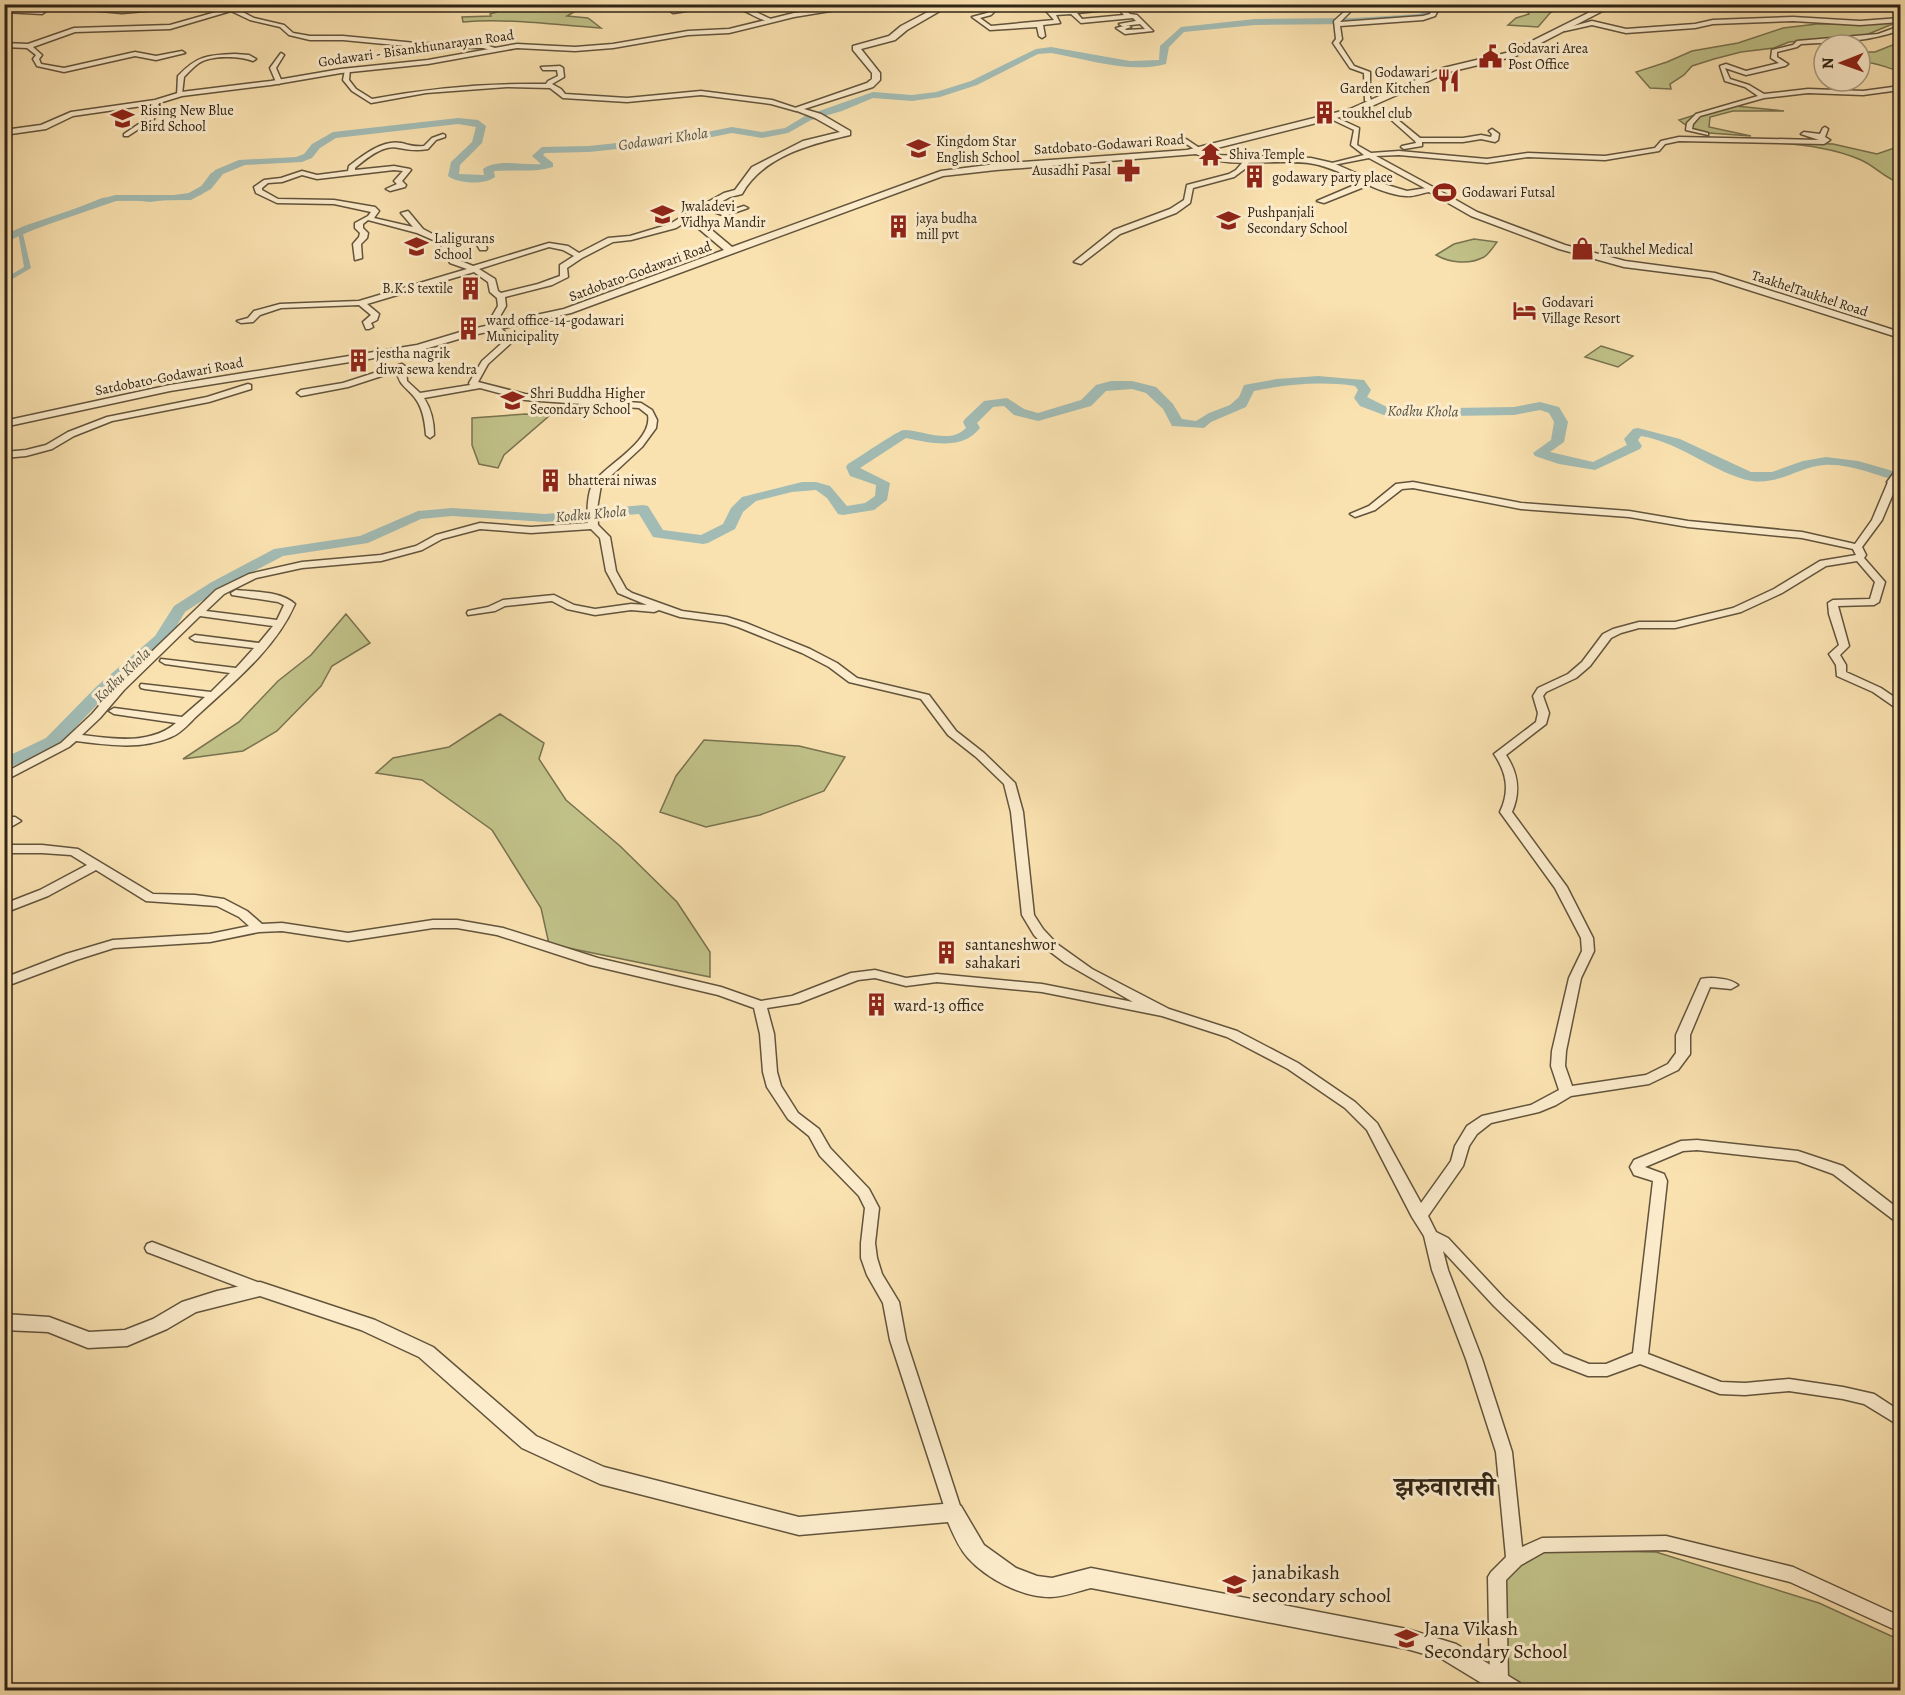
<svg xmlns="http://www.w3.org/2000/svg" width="1905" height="1695" viewBox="0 0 1905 1695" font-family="Alegreya,'Noto Serif Devanagari',serif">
  <rect width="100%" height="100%" fill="#fae2b0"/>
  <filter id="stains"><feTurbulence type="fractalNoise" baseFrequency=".00333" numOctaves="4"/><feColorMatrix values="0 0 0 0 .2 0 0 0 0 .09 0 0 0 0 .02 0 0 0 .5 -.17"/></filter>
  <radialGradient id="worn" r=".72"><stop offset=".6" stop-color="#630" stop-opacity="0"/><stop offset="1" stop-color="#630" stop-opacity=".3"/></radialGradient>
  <path fill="#c1c289" stroke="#787350" stroke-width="1.5" d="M510 5H586L567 16 588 18 601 28C555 25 509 18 463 22L462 17 491 16 490 14 507 9Z
    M1523 5 1524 4 1563 5 1550 13 1538 27 1508 25 1516 18 1529 14Z
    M1895 23 1866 35 1789 42 1774 48 1741 52 1714 59 1692 66 1684 75 1670 84 1671 89 1650 88 1636 72 1667 62 1692 51 1738 43 1783 28 1817 24Z
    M1900 42V71C1886 68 1874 61 1860 62V52H1875Z
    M1726 105 1784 111H1733L1710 117 1709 127 1751 136 1695 132 1679 120Z
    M1769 142 1833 144 1877 154 1900 146V183C1884 178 1875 166 1861 160 1832 147 1800 145 1769 142Z
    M1474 239 1497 242C1494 246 1489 254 1484 257 1469 265 1450 263 1436 255L1454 244Z
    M1601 346 1633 356 1618 367 1585 357Z
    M526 414 549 416 504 455 498 468 479 464 472 445V418Z
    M346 614 370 643 332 666 321 686 277 731 243 751 183 759 239 722 278 681 311 655Z
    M500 714 544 743 539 759 566 800 620 846 677 902 710 952V977L549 944 541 908 492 830 422 780 376 773 393 758 449 747Z
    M704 740 799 746 845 757 824 791 760 815 706 827 660 812 676 776Z
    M1531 1550 1656 1552 1819 1603 1900 1640V1690H1514L1497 1673 1499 1581Z"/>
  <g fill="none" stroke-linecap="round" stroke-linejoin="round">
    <path fill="#a2bcb5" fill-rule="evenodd" d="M242 160 247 161 215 175 201 195 150 202 121 199 103 202 23 234 31 268 4 284V279L24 267 18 232 102 198 121 195 150 198 197 192 211 173Z"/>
    <path fill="#a2bcb5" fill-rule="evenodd" d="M1430 4H1440L1422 20 1353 24 1255 25 1184 32 1169 47 1166 64C1130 74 1087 59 1051 53L1038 54 977 85 940 97 912 101 873 98 842 111 811 120 788 133 762 138 732 133 692 141 589 152 545 153 543 155 553 163V167C534 173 513 169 494 171L495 177C485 185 458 184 448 176L451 162 472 142 476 127 458 124 336 138 320 148 312 158 302 162 245 165 223 174 211 189 191 200 116 201 32 230 4 243V235L24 226 115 195H185L203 185 215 170 239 160 296 157 304 154 312 144 333 132 458 118 478 120 486 126 482 143 460 165 459 174 484 175 483 169C498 158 524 166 541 164L532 156 542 147 589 146 692 135 732 127 762 132 785 128 805 116 873 92 912 95 936 92 971 81 1036 49 1051 47 1130 61 1159 60 1160 46 1181 27 1255 19 1353 18 1420 14Z
      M1318 376 1364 380 1371 390 1367 397 1391 409 1514 407 1540 402 1559 407 1568 422 1564 442 1550 452 1593 462 1627 445 1624 439 1633 429 1638 428 1680 439 1751 472H1772L1803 461 1826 457 1858 461 1900 473V481C1875 476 1851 463 1824 465 1799 467 1778 485 1752 481 1714 474 1683 443 1641 436L1638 440 1642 446 1640 449 1595 470 1559 464 1535 456 1533 453 1551 440 1554 422 1549 413 1540 410 1514 415 1389 417 1360 406 1354 398 1358 390 1355 386C1321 381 1288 384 1254 391L1246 407 1211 422 1204 428 1172 426 1163 409 1146 393 1132 389 1106 391 1091 406 1038 421 1014 415 1004 406 993 407 977 423 980 428C962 451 931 443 906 438L860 468 890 483 887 500 874 510 843 515 838 514 827 498 816 490 792 492 756 501 743 512 735 529 708 543 703 544 653 537 639 514 545 522 452 516 421 519 368 543 283 556 220 589 185 612 167 642 108 693 58 746 4 770V758L46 738 96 687 155 636 174 606 210 583 274 549 360 536 418 511 452 508 545 514 643 505 648 506 663 530 701 535 723 524 731 508 742 497 802 482H816L830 486 847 506 865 503 875 496 876 485 850 476 846 467 848 464C857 459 898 430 904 430 923 430 950 445 966 428L963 422 965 419 984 401 1007 398 1024 409 1038 413 1081 400 1096 385 1111 381H1132L1156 387 1173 404 1182 419 1196 421 1209 413 1230 405 1239 397 1244 385 1277 379Z"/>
    <defs>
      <path id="minor" d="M26 4C58 4 89 8 120 9 154 10 189 4 224 4L122 13Z
        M229 4H238L235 8 254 18 284 25 293 33 310 36H343L416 43 483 44 498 49 495 51 483 48 416 47 343 40H310L289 35 280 27 250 20 231 11 170 29 75 32 33 47 42 55 39 59 41 64 64 68 135 52 156 56 182 51 185 53 156 60 135 56 64 72 37 66 33 59 36 55 27 48 4 47V43L28 44 74 28 170 25 230 8Z
        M717 4 745 7 773 20C763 24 749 11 739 9 718 4 694 10 673 13L670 11Z
        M989 4 998 8 991 15 980 18 991 26 1054 20 1040 4H1046L1053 12 1119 5 1130 14 1137 15 1153 31 1125 34 1116 28 1128 25 1131 27 1125 29 1126 30 1145 29 1140 24 1122 26 1119 24 1136 21 1133 18 1081 23 1071 14 1056 15 1060 23 1043 25 1045 36 1042 38 1039 36 1037 27 990 30 972 17 987 13 991 9 985 6ZM1118 9 1124 15 1082 19 1077 13Z
        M1344 4H1350V12L1340 22 1423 16 1430 14C1433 6 1437 4 1446 4L1438 10 1435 16 1423 20 1340 26 1342 39 1339 43 1354 66 1370 72V97L1371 100 1376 102V104L1365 101 1364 73 1350 68 1333 43 1336 39 1334 21 1344 12Z
        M4 8 42 10 45 12 42 14 4 12Z
        M1793 17 1860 21 1900 18V22L1860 25 1793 21 1713 24 1695 28 1626 33 1592 25 1565 31 1562 29 1592 21 1626 29 1695 24 1713 20Z
        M1900 26V30C1869 42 1835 42 1801 44L1797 47 1777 52V57L1788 64 1785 66 1746 75 1725 68 1730 79 1749 85 1764 94 1808 89 1863 91 1900 86V90L1863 95 1808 93 1764 98 1700 116 1693 124 1692 129 1708 133V135L1686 130 1687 123 1696 114 1758 96 1745 87 1725 81 1720 66 1726 64 1746 71 1779 63 1771 58 1772 50 1793 45 1797 41 1878 34Z
        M281 53 284 55 276 68 282 82 279 84 276 82 270 68Z
        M235 54 249 55 256 59 253 61C239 56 212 55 199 63 193 67 189 72 184 77L182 94 177 95 178 76C197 56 207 55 235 54Z
        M560 66 563 68 564 77 552 84 561 89 565 94 627 98 701 91 772 100 799 109 796 111 771 104 701 95 627 102 563 98 550 88 507 87 426 93 371 103 352 91 343 80 345 70 350 69 349 80 356 89 372 99C430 88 487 83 546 84L548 81 558 76 557 70H543L541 67Z
        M154 101 159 102 154 119 128 136H124V134L149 117Z
        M1361 107 1392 115 1420 138H1463L1481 135 1491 137 1492 134 1489 131 1492 129 1499 134 1498 140 1495 142 1481 139 1463 142H1422V146L1404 149 1401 147 1402 146 1416 143 1415 141 1388 117 1361 109Z
        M1329 116H1333L1359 128 1357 145 1371 153 1399 151 1487 159 1528 153 1605 156 1655 148 1661 141 1679 137 1819 140 1801 134 1804 132 1820 134 1823 128 1825 127 1828 129 1825 137 1830 140 1824 144 1679 141 1665 144 1659 151 1605 160 1528 157 1487 163 1399 155 1376 156 1433 187V191H1430L1369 158 1328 166V164L1364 155 1351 145 1354 130 1329 118Z
        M443 134 445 135V137L436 140 428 149C417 151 409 150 399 148 383 144 366 159 355 168V170L394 166 410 169 411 170 402 181 406 185 405 187 390 191 386 189 397 184 394 181 403 171 394 170 317 179 302 175 282 182 268 183 262 188V190L278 199 334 200 375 207 379 211 374 218 413 227 401 213 408 211 423 229 444 240 480 237 487 248 486 250H480L475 241 448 244 456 259 473 266 549 243 568 246 579 253 608 238 630 236 670 224 686 214H692V218L676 228 631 240 613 242 582 258 567 268 568 277 552 285 505 297 506 306 496 323 509 336 510 344 488 364 478 382 525 394 641 403 652 410 657 420 656 428 642 447 601 485 597 509 598 525 610 537 616 571 626 589 632 593 682 611 727 617 746 623 810 649 837 663 857 678 929 695 956 731 984 753 1015 783 1023 812 1034 915 1043 929 1057 944 1092 969 1169 1009 1237 1031 1298 1063 1355 1102 1377 1123 1421 1203 1451 1161 1455 1146 1467 1126 1482 1116 1531 1105 1559 1090 1551 1066 1552 1051 1569 978 1582 951 1581 938 1555 888 1500 812C1510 791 1507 773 1494 754L1536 722 1538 713 1533 696 1538 688 1568 674 1582 662 1603 634 1613 629 1639 622H1675L1733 608 1774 589 1820 561 1856 555 1853 549 1802 538 1688 527 1629 517 1521 509 1413 488 1402 489 1375 510 1355 517 1350 514 1369 506 1396 484 1413 482 1521 503 1629 511 1688 521 1802 532 1855 544 1872 520 1888 482 1890 480H1896L1898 482 1882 520 1862 547 1866 555 1864 558 1885 582 1879 602 1874 605 1838 606 1849 646 1840 655 1846 665V672L1881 688 1900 701V709L1896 708 1873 692 1837 676 1836 665 1829 654 1839 645 1829 614 1828 603 1833 600 1870 599 1875 582 1857 561 1826 566 1782 593 1741 612 1675 628H1639L1621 633 1611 638 1590 666 1576 678 1546 692 1543 696 1549 713 1546 724 1506 755C1518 773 1521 791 1512 812L1567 887 1593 938 1594 951 1581 978 1566 1051 1565 1066 1572 1086 1646 1075 1668 1064 1676 1053V1035L1701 979C1711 977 1730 978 1738 985L1731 989 1710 987 1690 1035V1054L1678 1070 1649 1084 1571 1096 1556 1105 1539 1112 1491 1123 1477 1134 1469 1146 1463 1166 1428 1216 1436 1232 1448 1238 1504 1298 1564 1354 1589 1364H1606L1633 1353 1653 1181 1634 1175 1630 1167 1634 1160 1681 1141 1697 1140 1798 1151 1843 1166 1900 1210V1222L1895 1221 1833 1174 1797 1161 1697 1150 1683 1151 1645 1167 1664 1174 1667 1181 1648 1354 1721 1382 1745 1383 1789 1379 1843 1387 1874 1394 1900 1411V1426L1864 1404 1843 1399 1789 1391 1745 1395 1720 1394 1640 1364 1607 1376H1588L1552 1362 1494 1306 1443 1251 1448 1270 1482 1359 1512 1452 1522 1547 1542 1538 1666 1536 1793 1567 1900 1616V1632L1790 1582 1666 1550 1544 1552 1521 1565 1506 1580 1508 1681 1505 1687 1499 1689 1493 1687 1490 1681 1488 1577 1491 1572 1506 1557 1496 1452 1466 1359 1432 1270 1424 1236 1412 1217 1367 1130 1345 1108 1288 1069 1227 1037 1162 1016 1042 992 937 982 906 986 875 978 858 980 799 1003 767 1008 774 1034 777 1072 781 1086 798 1113 819 1129 830 1148 869 1189 879 1208 875 1243 877 1258 882 1274 899 1302 906 1340 962 1512 960 1517 954 1519 948 1517 946 1512 890 1340 883 1303 867 1275 861 1258V1243L865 1208 859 1196 820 1156 809 1136 788 1119 767 1087 763 1072 760 1034 754 1008 718 995 590 965 497 935 457 928H433L348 941 282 931 259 932 210 942 114 948 76 960 4 987V978L66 954 113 940 210 934 249 926 239 917 217 906 146 901 96 870 48 896 4 913V904L40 890 87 865 71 855 42 853H4V845H42L78 849 153 894 195 895 224 899 247 911 262 924 282 923 348 933 433 920H457L503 928 598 958 721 987 761 1001 792 996 851 973 875 970 906 978 937 974 1042 984 1133 1002 1065 963 1048 950 1034 935 1022 915 1011 812 1004 784 976 757 948 735 921 699 849 682 829 667 802 653 738 627 725 623 680 617 659 610 654 612 631 610 595 615 567 609 552 601 505 606 495 611 468 615 467 613 468 611 488 607 503 600 554 595 574 605 595 609 631 604 647 605 618 593 606 571 600 538 591 529 531 533 480 529 442 539 422 550 381 561 302 568 256 578 224 594 206 611 277 620 284 605 278 602 232 595 231 593 236 590C255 592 281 591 295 604 276 648 234 682 199 714 191 721 182 733 171 737 141 750 108 745 76 741L69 747 4 781V773L61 743 92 714 116 686 216 590 249 574 302 562 381 555 416 546 436 535 480 523 531 527 588 523C587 513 587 491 594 482 606 465 653 441 648 415L639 408 525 400 480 388 424 398C431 409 434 421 434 435L430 438 426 435C425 422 423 408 415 398 408 388 398 385 397 371L348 387 301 396 297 393 301 390 343 383 402 364 406 367 407 381 420 393 470 385 469 383 482 361 502 343 501 337 488 323 498 306 497 298 490 292 488 282 474 272 367 304 379 314 377 320 371 323 373 327 369 329H366L363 322 371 315 359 305 281 308 260 315 253 322 241 323 237 321 248 318 254 311 280 304 359 301 467 269 450 263 440 243 417 233 368 220 363 224V228L368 233 367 238 361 244 362 258 355 260 353 244 359 237 360 233 355 228V223L368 216 371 212 334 204 277 203 256 193 254 187 264 180 281 178 302 171 317 175 348 171 349 166C362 156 383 139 401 143 410 145 413 147 424 146L432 138ZM549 247 563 250 574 256 560 265V276L538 284 501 293 498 291 495 279 479 269ZM200 616 273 626 259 643 195 635 190 638 195 641 254 648 236 668 161 659 160 661 165 664 230 673 211 692 141 684 140 686 141 688 145 689 205 697 182 717 114 708 109 711 114 714 176 723C151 745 113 739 82 735L100 718 124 690Z
        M1186 139 1201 149V151H1197L1185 143 1164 146 1161 144Z
        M1248 156 1251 158 1246 168 1234 177 1193 188 1190 203 1176 213 1120 234 1081 264 1074 262 1114 230 1170 209 1184 200 1187 185 1229 174 1236 170Z
        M1361 176 1365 178 1363 180 1364 187 1324 203 1317 201 1357 184 1355 180Z
        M703 204H709L725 212 744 206 748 208 725 216 703 208Z
        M248 384 251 385V389L209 402 112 421 74 436 52 449 26 456 4 458V452L26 450 46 445 68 432 107 417 207 397Z
        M4 817H15L21 821 4 831Z
        M152 1242 265 1285 268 1289 265 1293 260 1295 147 1252 145 1248 147 1244Z"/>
      <path id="tertiary" d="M852 4H873L794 17 729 33 688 35 613 48 575 51 517 48 428 64 341 73 271 85 182 96 156 104 73 116 46 129 4 135V130L41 125 71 112 155 100 181 92 271 81 341 69 428 60 517 44 575 47 613 44 688 31 729 29 794 13Z
        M943 4H952L907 30 895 40 861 49 880 73V80L873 87 804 109 821 114 850 131V135C811 144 763 156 742 194L730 197 695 216 732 247 941 171 996 164 1187 150 1350 109 1443 68 1510 52 1606 4H1616L1516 56 1449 72 1356 113 1205 151 1214 155 1311 158 1333 163 1374 181 1407 191 1433 187 1477 212 1565 245 1625 261 1715 273 1900 332V338L1711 278 1624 267 1559 249 1471 216 1429 192C1422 193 1413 197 1406 196 1376 194 1345 170 1314 164 1276 157 1232 171 1196 154L996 170 943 176 571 313 469 336 418 351 170 391 4 427V421L170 385 417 345 467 330 564 309 724 250 686 218V214L724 193 735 190 752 167 803 141 840 132 815 118 792 109 867 83 872 79V73L853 50V46L889 36 901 26Z
        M1900 469V488L1887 482 1896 470Z
        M260 1282 375 1320 433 1347 536 1436 604 1467 799 1517 954 1503 961 1506 984 1545 1016 1568 1037 1576 1052 1578 1091 1568 1407 1629 1456 1644 1520 1683 1523 1690H1493L1442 1659 1407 1649 1091 1588C1078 1591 1064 1597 1050 1597 1022 1597 987 1579 968 1558 959 1548 953 1534 948 1522L799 1535 600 1484 522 1448 419 1357 361 1330 260 1296 196 1312 167 1329 127 1346 88 1348 48 1332 4 1330V1314L49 1317 89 1332 125 1330 153 1319 182 1302 217 1291Z"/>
    </defs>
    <use href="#minor" stroke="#62543c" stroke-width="3"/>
    <use href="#tertiary" stroke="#62543c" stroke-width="3"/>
    <use href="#minor" fill="#fceccc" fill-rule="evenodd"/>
    <use href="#tertiary" fill="#fceccc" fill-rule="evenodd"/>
  </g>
  <defs>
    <symbol id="civic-bare" viewBox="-9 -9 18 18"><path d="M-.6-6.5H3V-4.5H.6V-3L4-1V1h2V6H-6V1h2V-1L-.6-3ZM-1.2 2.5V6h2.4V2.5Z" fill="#8f2418" stroke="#fceccc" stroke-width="2.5" paint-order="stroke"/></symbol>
    <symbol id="restaurant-bare" viewBox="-9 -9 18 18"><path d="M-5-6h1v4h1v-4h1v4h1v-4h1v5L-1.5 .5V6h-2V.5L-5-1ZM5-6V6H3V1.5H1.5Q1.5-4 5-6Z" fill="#8f2418" stroke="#fceccc" stroke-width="2.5" paint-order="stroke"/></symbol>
    <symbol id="building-bare" viewBox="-9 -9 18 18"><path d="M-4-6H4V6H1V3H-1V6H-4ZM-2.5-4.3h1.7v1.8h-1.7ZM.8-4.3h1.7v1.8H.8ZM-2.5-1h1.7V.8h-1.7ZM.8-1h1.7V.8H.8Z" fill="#8f2418" stroke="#fceccc" stroke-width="2.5" paint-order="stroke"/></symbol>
    <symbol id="school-bare" viewBox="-9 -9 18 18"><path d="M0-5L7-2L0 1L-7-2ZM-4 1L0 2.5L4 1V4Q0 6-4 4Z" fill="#8f2418" stroke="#fceccc" stroke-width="2.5" paint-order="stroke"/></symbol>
    <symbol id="temple-bare" viewBox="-9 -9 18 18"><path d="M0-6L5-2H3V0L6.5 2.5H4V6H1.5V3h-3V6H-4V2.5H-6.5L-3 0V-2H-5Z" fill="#8f2418" stroke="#fceccc" stroke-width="2.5" paint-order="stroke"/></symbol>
    <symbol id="pharmacy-bare" viewBox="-9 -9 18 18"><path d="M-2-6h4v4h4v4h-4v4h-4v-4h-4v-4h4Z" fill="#8f2418" stroke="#fceccc" stroke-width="2.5" paint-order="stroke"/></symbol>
    <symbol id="stadium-bare" viewBox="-9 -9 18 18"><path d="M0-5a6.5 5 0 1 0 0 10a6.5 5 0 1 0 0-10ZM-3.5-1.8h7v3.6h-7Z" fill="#8f2418" stroke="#fceccc" stroke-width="2.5" paint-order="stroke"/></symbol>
    <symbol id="shop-bare" viewBox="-9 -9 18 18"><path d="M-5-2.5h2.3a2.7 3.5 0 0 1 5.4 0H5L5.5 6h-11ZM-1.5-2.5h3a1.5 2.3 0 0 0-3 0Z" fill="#8f2418" stroke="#fceccc" stroke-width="2.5" paint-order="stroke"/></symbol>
    <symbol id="hotel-bare" viewBox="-9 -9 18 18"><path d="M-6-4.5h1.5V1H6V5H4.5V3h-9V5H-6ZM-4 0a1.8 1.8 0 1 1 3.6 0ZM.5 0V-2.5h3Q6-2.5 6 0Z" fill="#8f2418" stroke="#fceccc" stroke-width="2.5" paint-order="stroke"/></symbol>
  </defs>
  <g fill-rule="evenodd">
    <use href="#civic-bare" x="1474" y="40" width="33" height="33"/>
    <use href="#restaurant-bare" x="1432" y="64" width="33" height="33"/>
    <use href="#building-bare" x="1308" y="96" width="33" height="33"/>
    <use href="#school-bare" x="106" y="102" width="33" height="33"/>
    <use href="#school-bare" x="902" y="132" width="33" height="33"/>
    <use href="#temple-bare" x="1194" y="138" width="33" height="33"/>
    <use href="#pharmacy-bare" x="1112" y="154" width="33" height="33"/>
    <use href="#building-bare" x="1238" y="160" width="33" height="33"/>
    <use href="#stadium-bare" x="1428" y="176" width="33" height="33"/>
    <use href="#school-bare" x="646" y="198" width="33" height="33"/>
    <use href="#school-bare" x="1212" y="204" width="33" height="33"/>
    <use href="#building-bare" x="882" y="210" width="33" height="33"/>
    <use href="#school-bare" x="400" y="230" width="33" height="33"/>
    <use href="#shop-bare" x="1566" y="232" width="33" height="33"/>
    <use href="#building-bare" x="454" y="272" width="33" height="33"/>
    <use href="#hotel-bare" x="1508" y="294" width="33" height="33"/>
    <use href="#building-bare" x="452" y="312" width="33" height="33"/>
    <use href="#building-bare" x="342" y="344" width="33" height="33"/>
    <use href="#school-bare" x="496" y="384" width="33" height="33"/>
    <use href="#building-bare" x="534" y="464" width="33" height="33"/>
    <use href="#building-bare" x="930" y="936" width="33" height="33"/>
    <use href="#building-bare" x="860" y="988" width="33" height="33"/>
    <use href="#school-bare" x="1218" y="1568" width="33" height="33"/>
    <use href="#school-bare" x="1390" y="1622" width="33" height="33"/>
  </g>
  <g text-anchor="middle" stroke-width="6" stroke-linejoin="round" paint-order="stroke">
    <g font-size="14" fill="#2f2416" stroke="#fceccc">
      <text transform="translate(416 48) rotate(-8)" y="5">Godawari - Bisankhunarayan Road</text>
      <text transform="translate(1109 144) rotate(-4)" y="5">Satdobato-Godawari Road</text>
      <text transform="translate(640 271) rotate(-20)" y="5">Satdobato-Godawari Road</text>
      <text transform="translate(1810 293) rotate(18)" y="5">TaakhelTaukhel Road</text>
      <text transform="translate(169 376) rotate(-11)" y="5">Satdobato-Godawari Road</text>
    </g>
    <g font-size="14" fill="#2f2416" stroke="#fceccc" text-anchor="start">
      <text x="1508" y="53">Godavari Area<tspan x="1508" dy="16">Post Office</tspan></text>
      <text x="1430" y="77" text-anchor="end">Godawari<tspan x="1430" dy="16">Garden Kitchen</tspan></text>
      <text x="140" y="115">Rising New Blue<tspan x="140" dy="16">Bird School</tspan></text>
      <text x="1342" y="118">toukhel club</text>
      <text x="936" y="146">Kingdom Star<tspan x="936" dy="16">English School</tspan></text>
      <text x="1229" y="159">Shiva Temple</text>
      <text x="1111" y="175" text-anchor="end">Ausadhi Pasal</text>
      <text x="1272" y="182">godawary party place</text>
      <text x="1462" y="197">Godawari Futsal</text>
      <text x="681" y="211">Jwaladevi<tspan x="681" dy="16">Vidhya Mandir</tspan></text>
      <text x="1247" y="217">Pushpanjali<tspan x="1247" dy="16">Secondary School</tspan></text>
      <text x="916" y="223">jaya budha<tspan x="916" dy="16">mill pvt</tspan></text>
      <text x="434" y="243">Laligurans<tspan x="434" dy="16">School</tspan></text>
      <text x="1600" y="254">Taukhel Medical</text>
      <text x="453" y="293" text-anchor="end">B.K.S textile</text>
      <text x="1542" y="307">Godavari<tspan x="1542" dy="16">Village Resort</tspan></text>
      <text x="486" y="325">ward office-14-godawari<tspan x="486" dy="16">Municipality</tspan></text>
      <text x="376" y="358">jestha nagrik<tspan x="376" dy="16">diwa sewa kendra</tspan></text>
      <text x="530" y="398">Shri Buddha Higher<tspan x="530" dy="16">Secondary School</tspan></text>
      <text x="568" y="485">bhatterai niwas</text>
    </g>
    <g font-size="15" font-style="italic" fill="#525246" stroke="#fceccc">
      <text transform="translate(663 139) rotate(-8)" y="5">Godawari Khola</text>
      <text transform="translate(1423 411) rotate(1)" y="5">Kodku Khola</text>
      <text transform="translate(591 514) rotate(-5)" y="5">Kodku Khola</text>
      <text transform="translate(122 675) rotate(-44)" y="5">Kodku Khola</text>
    </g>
    <g font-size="16" fill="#2f2416" stroke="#fceccc" text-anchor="start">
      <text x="965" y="950">santaneshwor<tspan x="965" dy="18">sahakari</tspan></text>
      <text x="894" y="1011">ward-13 office</text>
    </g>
    <g font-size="20" fill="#2f2416" stroke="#fceccc" text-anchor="start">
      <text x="1252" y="1579">janabikash<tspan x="1252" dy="23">secondary school</tspan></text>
      <text x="1424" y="1635">Jana Vikash<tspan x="1424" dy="23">Secondary School</tspan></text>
    </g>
    <g font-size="27" font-weight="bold" fill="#2f2416" stroke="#fceccc">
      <text x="1445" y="1496">झरुवारासी</text>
    </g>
  </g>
  <rect width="1905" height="1695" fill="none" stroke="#fae2b0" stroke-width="24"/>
  <rect x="6" y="6" width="1893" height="1683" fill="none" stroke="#2f2416" stroke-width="3"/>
  <rect x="12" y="12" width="1881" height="1671" fill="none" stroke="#2f2416" stroke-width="1.5"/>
  <g transform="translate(1842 63) rotate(269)"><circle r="28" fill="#fceccc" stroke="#aa9c83" stroke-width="1.5"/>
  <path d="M0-4.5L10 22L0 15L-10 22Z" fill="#8f2418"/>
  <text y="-9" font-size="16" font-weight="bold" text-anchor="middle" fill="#2f2416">N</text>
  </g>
  <rect width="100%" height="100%" filter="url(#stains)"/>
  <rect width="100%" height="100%" fill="url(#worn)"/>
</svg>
